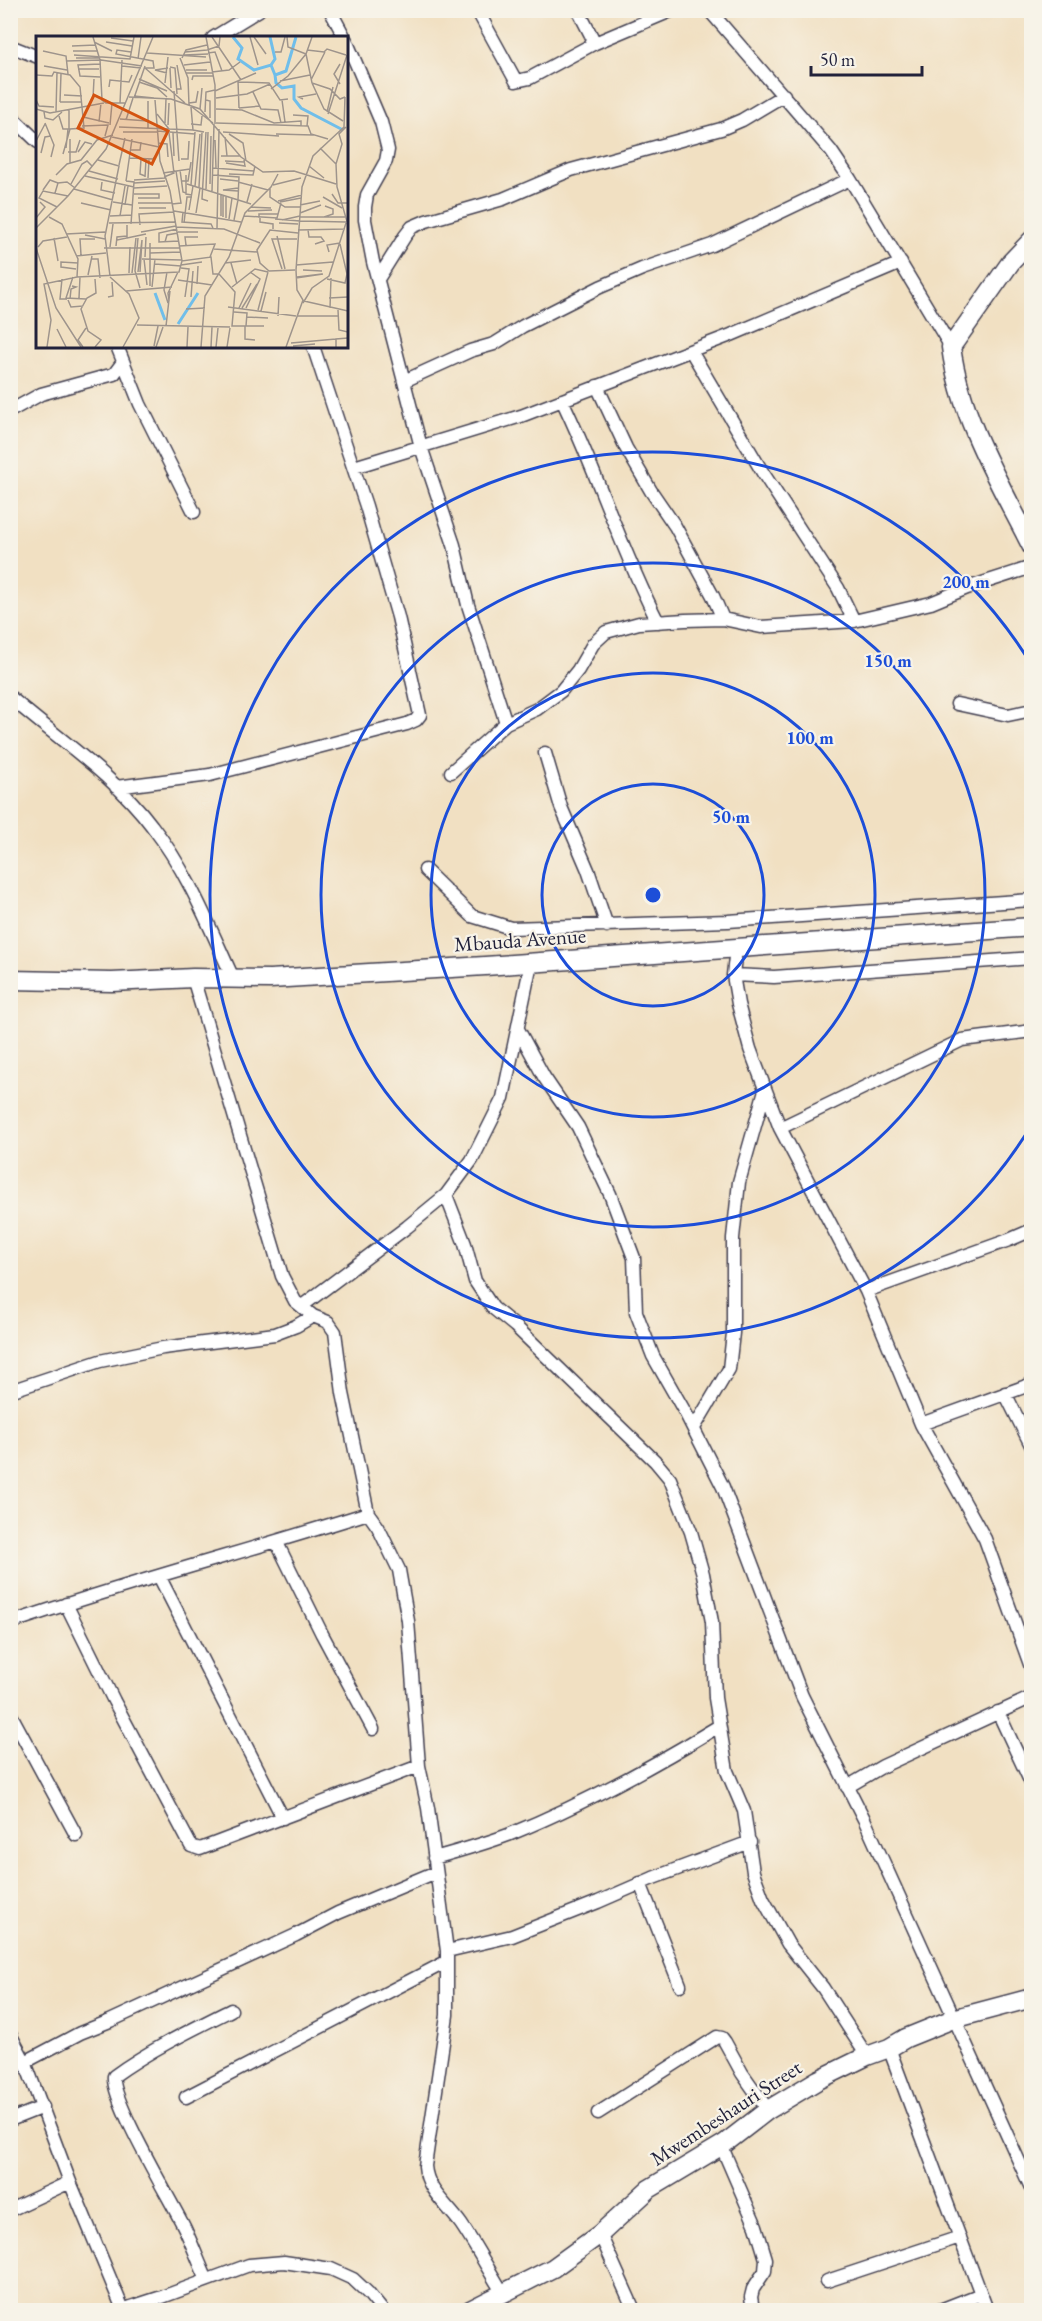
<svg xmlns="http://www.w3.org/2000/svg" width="1042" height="2321" viewBox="0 0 1042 2321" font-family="'EB Garamond',serif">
  <rect width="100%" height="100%" fill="#f7f3e8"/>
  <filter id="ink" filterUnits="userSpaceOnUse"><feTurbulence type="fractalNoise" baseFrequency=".0167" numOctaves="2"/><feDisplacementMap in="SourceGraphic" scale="12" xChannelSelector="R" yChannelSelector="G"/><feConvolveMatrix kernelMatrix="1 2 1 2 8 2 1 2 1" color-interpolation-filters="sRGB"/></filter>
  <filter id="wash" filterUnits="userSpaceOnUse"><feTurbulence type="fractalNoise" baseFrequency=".008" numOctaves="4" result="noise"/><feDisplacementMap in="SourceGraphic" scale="24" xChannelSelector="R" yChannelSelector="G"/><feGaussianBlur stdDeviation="1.35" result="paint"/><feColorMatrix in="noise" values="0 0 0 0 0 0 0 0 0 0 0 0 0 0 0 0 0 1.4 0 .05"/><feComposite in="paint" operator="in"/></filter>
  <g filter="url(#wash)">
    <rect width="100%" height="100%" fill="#f1e0c2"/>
  </g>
  <g filter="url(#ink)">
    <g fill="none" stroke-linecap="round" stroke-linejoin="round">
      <defs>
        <path id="street" d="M330 10 345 38
          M477 10 516 81 530 78 595 43 673 10
          M578 10 595 43
          M709 10 831 151 850 179 951 347
          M213 38 259 10
          M346 40 381 122 388 150 386 161 367 195 365 207V220L373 262 421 447 454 545 468 605 506 723
          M10 46 38 57
          M10 110 15 120 38 142
          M378 279 405 236 412 227 426 221 503 199 571 170 721 129 742 120 784 95
          M117 346 140 404 194 512
          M691 351 763 473 838 588 854 621
          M404 381 470 351 494 344 523 326 600 287 642 269 712 245 850 179
          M597 386 626 448 651 491 675 526 713 596 723 619
          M562 400C597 472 621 550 658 622
          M10 411 41 394 114 374 123 362
          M354 467 521 416 731 335 901 263
          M10 697C58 739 114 775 152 826 188 872 209 926 233 978
          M957 704 1008 715 1032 710
          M545 753 561 807 588 870 607 926
          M451 772 506 723 537 709 561 691 578 670 593 644 606 632 639 623 685 620 723 619 761 627 854 621 931 603 967 588 1032 567
          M116 787 210 775 407 724 416 720 420 715 398 617 366 506 313 346
          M425 870 472 916 511 928 728 921 1032 900
          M736 948 733 975 738 1004 750 1049 780 1128 866 1291 921 1424 985 1539 1032 1670
          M733 975 774 977 1032 958
          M193 978 282 1276 295 1301 313 1316 328 1322 335 1332 343 1393 368 1513 378 1527 399 1570 408 1621 419 1766 428 1808 447 1951V2015L425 2166C427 2191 447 2204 461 2224 476 2246 489 2271 504 2295
          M518 1029 544 1077 578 1127 610 1194 634 1258 636 1312 653 1356 686 1414 723 1487 802 1696 864 1819 1032 2190
          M780 1128 962 1040 1032 1031
          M446 1195 465 1244 475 1281 493 1308 515 1326 655 1461 670 1479 691 1532 703 1574 712 1622 715 1698 727 1771 744 1811 753 1872 763 1899 788 1944 823 1988 867 2056
          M866 1291 1009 1240 1032 1230
          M302 1306 407 1227 446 1195 472 1160 503 1098 531 963
          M10 1391 100 1361 163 1348 275 1334 296 1326 313 1316
          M1005 1393 1032 1447
          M921 1424 1032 1384
          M694 1428 729 1369 733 1333V1238L739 1182 765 1090
          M277 1543 322 1634 373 1729
          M159 1576 283 1818
          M66 1604 114 1701 191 1846 200 1849 419 1766
          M10 1623C128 1582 249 1551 368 1513
          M998 1712 1032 1785
          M10 1713 76 1835
          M847 1787 883 1766 1032 1697
          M434 1858C459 1851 484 1844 508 1835 582 1805 652 1767 719 1726
          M640 1883 680 1985
          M447 1951 512 1936 598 1902 653 1878 750 1842
          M10 2034 25 2062 70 2182 122 2307 125 2309 162 2297 249 2265 284 2262 331 2269 353 2279 368 2293 382 2310
          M889 2048 987 2310
          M25 2062 80 2033 110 2021 296 1935 338 1913 436 1872
          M186 2097 446 1962
          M598 2113 717 2037 722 2038 725 2042 742 2073 768 2110
          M10 2120 43 2107
          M721 2145 756 2226 766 2259 765 2271 753 2289 751 2297 753 2310
          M10 2210 70 2182
          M600 2234 634 2310
          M207 2280C199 2263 193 2246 185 2229 172 2202 110 2099 114 2076 150 2050 191 2030 231 2010
          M827 2281 960 2237
          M940 2310 981 2294"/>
        <path id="secondary" d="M1032 240 1011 262 951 347C961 420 999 482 1032 547
          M10 980 112 982 193 978 270 979 485 966 1032 927
          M470 2310 553 2268 600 2234 649 2189 724 2144 768 2110 818 2080 867 2056 889 2048 906 2038 953 2019 1032 1998"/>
      </defs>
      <use href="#street" stroke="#413e4f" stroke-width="15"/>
      <use href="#secondary" stroke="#413e4f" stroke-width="21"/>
      <use href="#street" stroke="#fff" stroke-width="12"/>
      <use href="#secondary" stroke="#fff" stroke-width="18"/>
    </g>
  </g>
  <g fill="none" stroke="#1d4ed8" stroke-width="3">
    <circle cx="653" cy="895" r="111"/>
    <circle cx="653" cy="895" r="222"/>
    <circle cx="653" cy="895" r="332"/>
    <path d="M1031 1126A443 443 0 1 1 1031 664"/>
  </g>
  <g text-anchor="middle" stroke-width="4.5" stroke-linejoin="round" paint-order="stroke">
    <g font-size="21" fill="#22223b" stroke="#f7f3e8">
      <text transform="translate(520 940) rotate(-4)" y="7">Mbauda Avenue</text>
      <text transform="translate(726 2113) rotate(-33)" y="7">Mwembeshauri Street</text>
    </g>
  </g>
  <g transform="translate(36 36)">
    <rect width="312" height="312" fill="#f1e0c2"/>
    <path fill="none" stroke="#70beea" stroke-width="3" d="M197 1 206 12 202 23 218 34 235 29 239 39M234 1 239 23 235 29M260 1 250 35 239 39 240 47 246 52 258 50V63L265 72 307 94M119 257 129 284M142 288 162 257"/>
    <path fill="none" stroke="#9e948c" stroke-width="1.5" d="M57 1 64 24 66 64 70 67H90M170 1 179 49V88M176 1 205 44M214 1 222 29M218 1 230 18M251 1 252 11 270 18M276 1 270 18 276 47 294 53 304 63 309 61M75 2 97 5M58 6 76 15M70 6 96 10M36 10 60 9M171 14 183 10 184 1M271 14 288 16 291 13 310 19M7 15 30 20 32 38M37 15H62M95 16 81 14 80 18 117 25 118 32H109M149 16 171 14M239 16H245L249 1M111 17 170 21M172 17 179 16 186 35M38 19 94 23 98 1M148 19 172 18M40 22H64M144 22 152 42 153 69M146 22 150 14 171 9M102 23 105 1M30 25 65 24 106 30M141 29 145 53H141M148 29 174 26M8 30 31 34M86 30 105 32M134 31 139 32 141 58M109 32 149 67M134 32 135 52M42 33H63M150 34H171M176 36 193 34 204 26M131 37 119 34 132 32M150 37H177M0 39 16 40 18 36 34 39 44 51 46 71M64 41 44 40 42 29 64 28M103 43 131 55M156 44 157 40H177M275 44 289 16M202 45 203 72M244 45 274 39M103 46 121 52 131 61M202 46 233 47 244 64 252 63M129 47 132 21M276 47 288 73 307 85M304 48 298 38 304 28M73 51 74 44 93 46 96 39M235 53 252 40 270 18M138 55 143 125M179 55 220 37M217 56 225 73 242 74 245 87M28 59 46 60M98 60 118 62M93 61 135 63 164 73 205 121 227 136 258 135 271 139M57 62 58 43M98 62 109 30M180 62 211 58 234 48M267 63 263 61 280 58M0 64 3 70 18 71M119 64 124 125 134 155 146 225 175 221 177 238H183L199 256 196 290H228M170 64 174 65V82M246 64 249 86M112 65V92M24 66 25 38M24 66H46M84 67 86 24M153 67 160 66 162 55M155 71 157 94 168 96M156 71 177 87M203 72 224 70M0 73 14 77 68 67M164 73 166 52M180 73 206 74 238 87 265 85V90M8 76 9 82 17 84 26 76M20 76 21 36M169 76 170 56 179 54M291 76 297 51M121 78 133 93M292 78 311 19M257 79 272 80 271 90M23 80 27 93H34M47 81 73 87M84 83 112 85M90 84 97 62M63 86 65 67M9 87 18 109 15 121M129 87 130 63M180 87 272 90 275 98 292 103M155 88 165 89 166 80M74 89 76 67M132 89 133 67M46 90 72 89 69 100M83 91 157 94M33 93V74M121 95 159 98M87 96H121M170 96 166 163 172 165M187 96 243 100M137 97 138 120M193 98 207 107 210 125M240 98 277 99M76 101 123 111M189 101 191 120M179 104 180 132M0 105 9 88M122 107 131 108 132 121M30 112 32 93M284 112 300 128 301 151 312 189M94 114H104L105 106M32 116H40L44 104M42 116 49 106 56 108M5 117 9 101 15 100M27 118 34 93 48 92 46 71M185 120H204M93 122 117 123 123 115M105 123 104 138 109 140M145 123H152L153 105M62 124 83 130 69 200 74 240M189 125 208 126M34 127V103M190 127 209 130 208 124M300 128 306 108 303 98 310 91M83 129 89 102M273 130 288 142M177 132 218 135M144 134 147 156 150 157M53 135 82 143M127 137 154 133M193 138 217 139 219 130M20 139 31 128 45 124 61 104 77 99M150 139V158L156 159M177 139 203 141 202 164M271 139 300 148M49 140 98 151M109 141 110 123M128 141 138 137 133 97M112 142 113 123M184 143 202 145M98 144 129 142M90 145 98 146 95 188M90 145 96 103M145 145H152L155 126M66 146 65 154 79 157M202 146 232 154M98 147 129 145M35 148 46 128 51 125 56 130M151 148 215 168M174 148 175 100M155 149 159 96M237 149 265 142M159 150 164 98M163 151 166 96M98 152 131 150M202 152 187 154 202 155M234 152V161L249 171H264M38 153 77 164M170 153 172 96M7 154 14 144 22 147M176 155 178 88M19 157 22 147 31 146 39 152M98 158H123V162H102M296 158 302 167H312M287 161 306 172M242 165 266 159M77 166 96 169M211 166 216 148M244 166 265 162M45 167 75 174M102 167H136M136 168 145 167 140 135M89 169 92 150M264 169 284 165M21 171 3 162 7 155 32 160M215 171 235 172M103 172H130M153 174 157 150M138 175 205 186M212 175 236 174M147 176 146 186 175 188 177 192M160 177 164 152M264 177 285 169M74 180 96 179M84 180 89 150M185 180V159M208 180 241 182 245 167M13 181 26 188 42 223 41 241M187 181V159M264 181H309M288 181 297 178V173L289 170M0 182 9 171 4 166M190 182V160M223 182V178H242M224 182V186L237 188V193M193 183 196 162M239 183 264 185M198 184 202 164M246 184 264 180M264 185 310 186M73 187 140 186M148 187 151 161H156M243 187 262 188M104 189 103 178 138 176M140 191 188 193 224 207M0 192 32 160 70 113 117 1M181 192 183 93M141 193 123 197V206L143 205M262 194 309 193M272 194 273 201H285L288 205 279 208M105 196 140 190M142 196H162M30 198 69 196M49 199 69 203M241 200 249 233M18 202 22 225M91 202 110 198M102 202 99 235 104 252M81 204 91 202V189M129 206 131 199 142 197M150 209 149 201H162M80 210 81 201 91 200M143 210 179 208 174 221M2 211 7 205 31 201M74 211 77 188M0 212 20 272 45 311M68 212H144M178 213 221 216M293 216 291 209 304 207M114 217 145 216M45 219 44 203H59M40 220 70 217M109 221 110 201M56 223H62L64 242M106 223 146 224M108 223 111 249M189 227 215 224M195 227 201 248M119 228 145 230M145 229 166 226M260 229 297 226M145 232 153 233 149 261M40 233 25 231V226L42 227M246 233 236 203H261M259 234 233 235 224 227 221 214 234 194 262 197M267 234 286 235M102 236 106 204 104 236M131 236 128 254 132 267M93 237 94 211M96 237 100 202M52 239 56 220M37 241 30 262 50 263M74 241 93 258 103 282 87 311M261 241 286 238M260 242 287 238M26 243 24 263H31M59 243 60 257 51 262 45 273 52 295 65 304 59 311M291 243 309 247 311 238 304 208M142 244 176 249M161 248 162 230M114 250V207M116 251 119 223M196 251 219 233 232 236M90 255 136 251M72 261 77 260 76 246M155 261 157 235M43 262 44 241M293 262 312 261M34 263 35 253 40 251 36 250M32 264 35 271 47 270M133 265 132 257 142 236M268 265 312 275M267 267 276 252 293 240 310 187M192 271 260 280M203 272 215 247M206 272 221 248M210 272 224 243 214 236M294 272 295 242M150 273 169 272M222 274 232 236M302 274 303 294 312 296M225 275 230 256M198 276 211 277 210 290M242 280 243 261M261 280H302M211 281 232 282M101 289 194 291M130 290 134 255M209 290V303L219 304M21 293 30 311M255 307 300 303M118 310 122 290M257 310 279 308M11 311 15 284 8 248 41 241 143 236 146 225M47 311 42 304 50 292M120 311 127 291M151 311 152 291M165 311 169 260 193 221 209 177 235 151 242 138M175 311 176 291M180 311 182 292M191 311 194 292M250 311 267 264 261 254 260 234 266 151 277 120 308 91 309 61M300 311V303L312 302"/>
    <path fill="#d45411" fill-opacity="0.15" stroke="#d45411" stroke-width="3" d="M58 59 132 95 116 128 42 92Z"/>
    <rect width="312" height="312" fill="none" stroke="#22223b" stroke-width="3"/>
  </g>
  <circle cx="653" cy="895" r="9" fill="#1d4ed8" stroke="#f7f3e8" stroke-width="3"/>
  <g font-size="18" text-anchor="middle" font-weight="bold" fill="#1d4ed8" stroke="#f7f3e8" stroke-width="4.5" stroke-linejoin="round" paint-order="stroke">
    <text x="966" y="588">200 m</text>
    <text x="888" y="667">150 m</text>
    <text x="810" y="744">100 m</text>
    <text x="731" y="823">50 m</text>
  </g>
  <rect width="1042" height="2321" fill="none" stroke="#f7f3e8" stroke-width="36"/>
  <path d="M811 66v9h111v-9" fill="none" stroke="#22223b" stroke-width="3"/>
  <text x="820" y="66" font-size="18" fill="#22223b" stroke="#f7f3e8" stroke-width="4.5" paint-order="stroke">50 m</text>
</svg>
